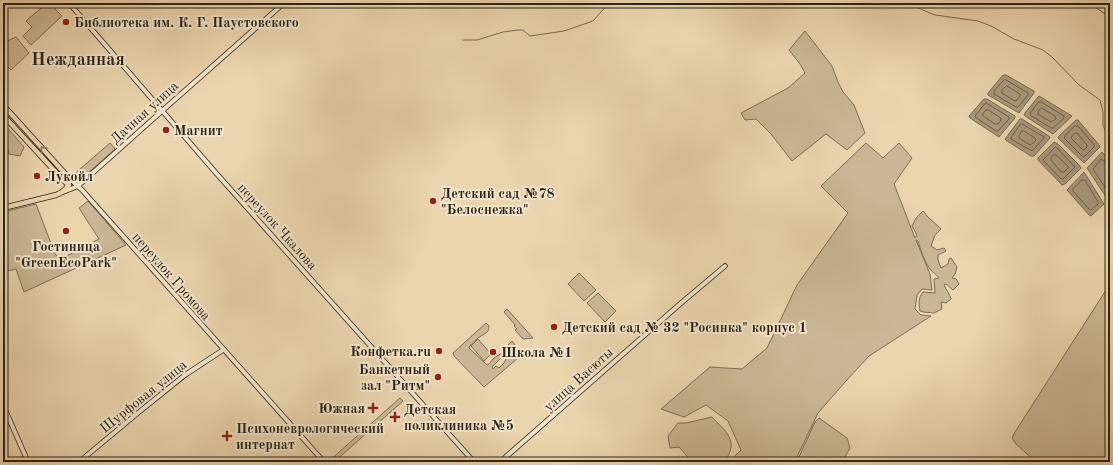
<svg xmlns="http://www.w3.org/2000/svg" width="1113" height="465" viewBox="0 0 1113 465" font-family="'Old Standard TT',serif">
  <rect width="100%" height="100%" fill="#ebd5af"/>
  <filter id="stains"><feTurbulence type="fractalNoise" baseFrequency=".005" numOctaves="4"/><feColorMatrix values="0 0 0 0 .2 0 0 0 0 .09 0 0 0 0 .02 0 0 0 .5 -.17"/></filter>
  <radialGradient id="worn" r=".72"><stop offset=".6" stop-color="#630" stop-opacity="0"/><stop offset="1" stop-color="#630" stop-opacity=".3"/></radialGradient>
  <path fill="#cbb795" stroke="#7c6d56" d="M47 3H49L62 16 31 45 23 36 32 27 26 21Z
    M805 31 832 66 838 82 843 92 854 105 865 133 847 150 826 134 792 161 771 134 756 119 745 120 741 113 788 88 805 73 800 64 789 50Z
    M16 37 29 53 11 70 3 62V43Z
    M3 107 67 177 65 179 3 112Z
    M3 123 24 147 20 156 9 154 7 147 3 143Z
    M110 143 115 149 77 183 72 176Z
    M866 143 883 158 899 143 912 158 894 184 915 238 917 235 912 226 916 218 923 211 928 217 941 229 935 235 931 246 937 250 944 248 946 251 938 255V260L941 268 948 264 949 259 951 258 957 267 955 274 952 278 956 279 959 284 953 290 946 284 944 285 950 296 951 299 946 303 941 302 942 309 934 313C929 312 925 313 920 311 919 304 918 298 923 292L935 293 934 279 939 278C936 274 933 273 930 269 924 261 921 250 918 241L916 240 930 274 932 290 922 289 917 295 915 309 921 315 931 316 869 356 846 381 818 413 796 459V462H729L741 450 728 421 706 405 684 417 661 409 710 367 742 369 767 348 797 285 848 213 821 186Z
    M88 201 126 245 24 292 16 269 3 272V212L36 204 55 254 61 259 99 239 79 208Z
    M579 273 596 290 584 301 568 284Z
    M1110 286V462H1036L1016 444 1012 438 1015 432 1108 287Z
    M598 293 616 311 605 322 587 303Z
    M507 309 533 338 523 339 515 330 517 329 514 326 515 325 504 312Z
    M486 323 489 326C489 334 483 334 478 338 475 341 472 343 470 346L469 348 486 364 488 365 494 358 502 353 504 355 492 367 493 369 496 366 499 368 504 363 508 355H511V353L509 352 510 348 508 345 512 341 520 351 523 349 525 352 484 387 454 356 453 353Z
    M478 339 491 354 484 361 471 346Z
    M400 398 403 401 334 462H330L329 461Z
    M712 417C726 432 740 441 724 462H689V458L679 447 670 448 668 436 678 423H686Z
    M819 418 847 438 850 448 842 462H798V459L815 422Z"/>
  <path fill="#aa987c" stroke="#786954" d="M1003 75H1006L1034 91V93L1019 113 988 95V93Z
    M1039 96 1072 116 1053 134 1025 116 1024 114Z
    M984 99H987L1015 116V118L999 137 970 118 969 116Z
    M1020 119H1022L1049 136 1050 138 1034 156H1031L1007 141 1005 139Z
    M1076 120H1078L1099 145 1100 147 1084 163 1058 138 1059 136Z
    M1054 142 1058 144 1079 165 1081 168 1065 184 1062 185 1038 160V158Z
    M1102 152C1113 163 1110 183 1110 198L1108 200 1087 168Z
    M1084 172 1104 204 1091 216 1089 215 1067 190Z"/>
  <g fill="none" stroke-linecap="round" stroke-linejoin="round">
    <path stroke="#6c5e4a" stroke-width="1" d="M1006 80 1028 93V95L1018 107H1016L994 94V91L1004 80Z
      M1007 86 1020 94V96L1017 100 1015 101 1002 93V90Z
      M1039 102H1041L1064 116V118L1053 128H1051L1030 115 1031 112Z
      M986 103 1009 117V119L998 131H996L975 117 976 115Z
      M1042 108 1055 116 1056 119 1051 122 1038 114V111L1040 109Z
      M986 110H988L1001 118V120L998 124H995L983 116V114Z
      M1022 124 1044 137 1043 139 1032 151 1011 139V137L1020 125Z
      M1075 126H1078L1094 145V147L1084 157 1082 156 1064 138 1065 136Z
      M1022 131H1024L1035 138 1036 140 1032 144 1030 145 1019 138V136Z
      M1075 133H1077L1087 145V147L1084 150 1082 149 1071 138 1072 136Z
      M1056 147 1075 167 1063 179H1061L1043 160 1054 148Z
      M1054 155H1056L1068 166V168L1064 172H1061L1051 160V158Z
      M1110 165 1106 164 1103 160 1101 159 1093 169 1110 195
      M1082 180H1085L1098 202V204L1091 210 1089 209 1073 191V189Z"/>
    <path stroke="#786954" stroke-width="1" d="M906 3 935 15 978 21 991 26 1014 39 1043 50 1053 58 1079 85 1100 100 1103 112V126L1110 139
      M463 40H477L503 32 518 30H523L530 36 564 31 593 21 609 3"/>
    <defs>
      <path id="secondary" d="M69 3 216 173 474 462
        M1093 3 1110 14
        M69 178 82 190 324 462
        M63 192 78 186 162 111 284 3
        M3 405 28 462
        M79 462 139 412 185 375 223 350
        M500 462 680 304 725 266"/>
      <path id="primary" d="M3 105 69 178C70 187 64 192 56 195L3 208
        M3 115 64 181 69 185"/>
    </defs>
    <use href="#secondary" stroke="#2d2318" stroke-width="5.5"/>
    <use href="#primary" stroke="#2d2318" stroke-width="6"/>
    <use href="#secondary" stroke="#f2e4cb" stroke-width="4"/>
    <use href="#primary" stroke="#ebd5af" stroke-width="4.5"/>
    <defs>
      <path id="rail" d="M1104 3 1110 7"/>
    </defs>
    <use href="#rail" stroke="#2d2318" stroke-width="2.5"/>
    <use href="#rail" stroke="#f2e4cb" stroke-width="1" stroke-dasharray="3" stroke-linecap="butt"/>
  </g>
  <defs><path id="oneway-chevron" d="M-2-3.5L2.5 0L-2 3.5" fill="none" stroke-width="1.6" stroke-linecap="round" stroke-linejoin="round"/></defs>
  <use stroke="#8c7c64" href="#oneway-chevron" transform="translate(43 149) rotate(-132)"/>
  <g fill="#8f2418" stroke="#f2e4cb" stroke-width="1.5">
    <circle cx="66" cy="22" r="4"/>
    <circle cx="166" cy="130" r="4"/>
    <circle cx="37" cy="176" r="4"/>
    <circle cx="433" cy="201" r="4"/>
    <circle cx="66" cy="231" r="4"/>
    <circle cx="554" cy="327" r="4"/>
    <circle cx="439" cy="351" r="4"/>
    <circle cx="493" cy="352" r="4"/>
    <circle cx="438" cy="377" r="4"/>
    <path d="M371 402h4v4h4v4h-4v4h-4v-4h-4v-4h4z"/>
    <path d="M393 411h4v4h4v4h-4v4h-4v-4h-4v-4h4z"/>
    <path d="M225 430h4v4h4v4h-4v4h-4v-4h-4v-4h4z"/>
  </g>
  <g text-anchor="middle" stroke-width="4" stroke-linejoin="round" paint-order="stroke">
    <g font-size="14" font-weight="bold" fill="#2d2318" stroke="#f2e4cb" text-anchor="start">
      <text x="74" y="27">Библиотека им. К. Г. Паустовского</text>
      <text x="174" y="135">Магнит</text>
      <text x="45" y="181">Лукойл</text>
      <text x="441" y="198">Детский сад №78<tspan x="441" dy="16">"Белоснежка"</tspan></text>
      <text x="66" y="251" text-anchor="middle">Гостиница<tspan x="66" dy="16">"GreenEcoPark"</tspan></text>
      <text x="562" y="332">Детский сад № 32 "Росинка" корпус 1</text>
      <text x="431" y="356" text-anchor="end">Конфетка.ru</text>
      <text x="501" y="357">Школа №1</text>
      <text x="430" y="374" text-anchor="end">Банкетный<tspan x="430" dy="16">зал "Ритм"</tspan></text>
      <text x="365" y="413" text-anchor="end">Южная</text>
      <text x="404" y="414">Детская<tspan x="404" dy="16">поликлиника №5</tspan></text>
      <text x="236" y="433">Психоневрологический<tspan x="236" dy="16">интернат</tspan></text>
    </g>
    <g font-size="14" fill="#2d2318" stroke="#f2e4cb">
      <text transform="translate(144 112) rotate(-42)" y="5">Дачная улица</text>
      <text transform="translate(278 226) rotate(48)" y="5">переулок Чкалова</text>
      <text transform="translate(172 276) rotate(49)" y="5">переулок Громова</text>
      <text transform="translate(578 379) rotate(-42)" y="5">улица Васюты</text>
      <text transform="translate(143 396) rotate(-39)" y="5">Шурфовая улица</text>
    </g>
    <g font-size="18" font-weight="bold" fill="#2d2318" stroke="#f2e4cb">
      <text x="78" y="65">Нежданная</text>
    </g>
  </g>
  <rect width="1113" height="465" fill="none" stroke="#ebd5af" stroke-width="16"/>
  <rect x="4" y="4" width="1105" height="457" fill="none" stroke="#2d2318" stroke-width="2"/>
  <rect x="8" y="8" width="1097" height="449" fill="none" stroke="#2d2318"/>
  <rect width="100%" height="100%" filter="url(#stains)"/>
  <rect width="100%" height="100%" fill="url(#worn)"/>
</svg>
